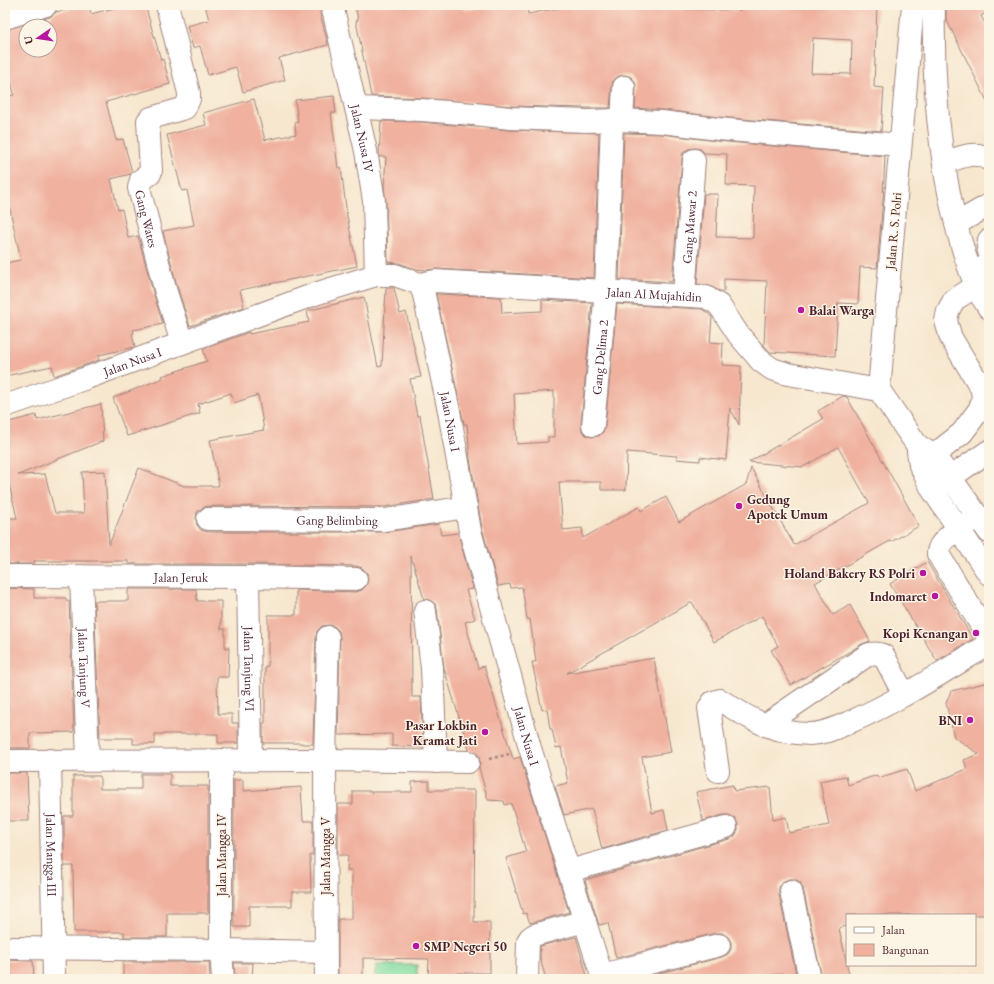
<svg xmlns="http://www.w3.org/2000/svg" width="994" height="984" viewBox="0 0 994 984" font-family="'EB Garamond',serif">
  <rect width="100%" height="100%" fill="#fcf5e5"/>
  <filter id="ink" filterUnits="userSpaceOnUse"><feTurbulence type="fractalNoise" baseFrequency=".025" numOctaves="2"/><feDisplacementMap in="SourceGraphic" scale="8" xChannelSelector="R" yChannelSelector="G"/><feConvolveMatrix kernelMatrix="1 2 1 2 8 2 1 2 1" color-interpolation-filters="sRGB"/></filter>
  <filter id="wash" filterUnits="userSpaceOnUse"><feTurbulence type="fractalNoise" baseFrequency=".012" numOctaves="4" result="noise"/><feDisplacementMap in="SourceGraphic" scale="16" xChannelSelector="R" yChannelSelector="G"/><feGaussianBlur stdDeviation="0.9" result="paint"/><feColorMatrix in="noise" values="0 0 0 0 0 0 0 0 0 0 0 0 0 0 0 0 0 1.4 0 .05"/><feComposite in="paint" operator="in"/></filter>
  <g filter="url(#wash)">
    <rect width="100%" height="100%" fill="#f7e7cf"/>
    <path fill="#83dda3" stroke="#667e67" d="M376 965H417V979H376Z"/>
    <g id="blocks">
      <path fill="#f0b19f" fill-rule="evenodd" d="M126 5H145L161 60 163 59 170 84 106 102 116 140 123 139 132 172 131 174 111 179 118 210 122 209 128 238 138 236 153 292 163 324 133 330 134 333 132 334 135 347 99 355V360L54 376 52 366 5 376V263L21 260 9 205 5 206V96L14 95 5 50V30L50 17 56 12 89 6 91 14ZM26 26H50V50H26Z
        M205 5H318L328 45 279 58 285 80 243 92 236 67 208 75 200 46 193 48 187 26 209 20Z
        M355 5H463L464 10 507 5H527L528 14 574 5H673V9L741 10V5H877L874 87 884 88 881 131 719 117 663 110 635 108 636 88 635 82 631 77 625 75 619 76 613 80 612 86 610 108H586L511 106 422 98 371 96 356 21 358 20ZM813 38 851 40 852 41 851 74 811 73Z
        M951 5H989V11L981 16 989 30V105L946 19V9Z
        M334 96 336 113H331L338 168 341 167 347 216 357 266 240 290 244 307 190 326 177 286 163 231 194 225 187 190 182 191 167 135 206 125 203 113 254 99 265 140 296 134 295 123 298 122 295 100Z
        M381 121 420 122 509 130 599 133 594 278 436 269 427 270 416 269 399 263 388 262 386 201 384 187 386 157H380L379 156Z
        M624 133 661 134 717 141 885 156 883 199 877 268 860 267 858 304 838 303 835 356 770 352 764 345 767 281 724 279V291H719L707 285 697 284 704 194H718L716 237 753 238 754 186 726 185 727 154 704 153 701 149 695 148 688 149 683 153 682 159 672 282 619 279Z
        M386 288H394L400 314 406 312 421 377 410 379 417 416H420L434 499 384 507 208 506 202 508 197 512 196 519 197 525 201 530 208 532H385L439 524 441 535 458 533 473 589 466 590 475 619 465 622 478 668 484 666 513 759 520 757 569 912 530 923 526 913 523 914 506 858 526 852 511 803 505 805 504 801 488 800 479 768 480 763 479 756 475 752 469 750 444 668 437 609 435 604 430 600 424 599 411 556 412 697H421L423 747 392 746V734L338 735 340 637 339 631 334 626 329 625 322 626 317 631 316 637 313 744H302V743H263V723H265V666H268V615H296V590L356 592 362 590 366 586 368 580 367 573 362 568 356 566 248 564H128V561H34V564H5V518H17L5 467V423L36 415 37 420 101 404 103 441 18 475 45 474 55 513H84L82 472 105 471 109 545 139 468 184 486H219L210 440 264 430 258 395 234 403 231 393 198 404 200 413 127 436 113 398 163 378 162 376 207 361 203 349 249 332V334L309 322 307 311 364 297 378 367 382 366Z
        M436 294 501 297 502 313 542 311V300L592 303 581 424 582 431 586 435 591 437 599 436 603 432 605 426 617 304 702 309 712 317 710 342 723 343 722 365 741 366 739 425 730 408 726 460 700 457V461L676 459 677 456 627 452 626 490H601V482H559L563 530 582 528 583 538 639 507 641 511 666 497 679 522 745 485H746L751 468 794 545 869 503 838 447 803 467 749 462 823 419 818 411 843 396 847 397 919 526 891 542 890 541 815 583 833 615 850 605 870 641 862 644 849 652 791 685 771 650 778 646 762 616 714 642 692 602 567 673 654 658 671 752 642 757 652 813 664 810 668 830 602 849 592 809 564 815 555 786 568 783 561 747 556 748 552 729H550L547 709 542 710 532 662H536L530 619H527L522 587 511 588 510 584 498 586 482 528 470 459 467 424H464ZM554 391V437H548V442L517 444 514 394Z
        M927 562 973 639 937 661 890 584Z
        M5 588 34 589V598H66V601H69L74 732 30 733V748H8V698H5V664H7Z
        M128 589H196L197 601H221V629H225V648H229L228 677H217L218 714H232V723H238V743H218V734H155V744H133V738H100L94 601H128Z
        M989 682V915H847V926L839 928 850 979H822L803 888 800 882 794 879H789L782 882 779 888V894L797 979H783V973L757 979H637L722 957 728 954 731 949V942L728 937 722 933H716L616 958 608 923 599 925 585 880 729 839 735 836 738 830V824L735 818 729 815H723L703 821 696 792 733 785 734 791 770 787 773 820 786 817 789 833 829 825 820 781 846 776 848 785 877 775 878 778 907 769 915 791 967 769 964 760 979 754 954 737 946 703 951 691Z
        M5 773H27L29 821H5Z
        M141 774H170V786H208V913H167V937H124V932H74L73 866H64V816H73V776H100V789H141Z
        M234 780H243V791L301 787 303 821H313V855H310L311 892H292V906H249V927H234Z
        M429 781V790H475L474 922H490V973H458V979H428L429 959 363 958V979H338V919H352V870H347L348 855H338V804H353V791H370V792H412V782Z
        M576 937 588 979H546L540 958V946Z
        M5 960 33 961 34 979H5Z
        M123 962H209L210 979H123Z
        M234 963H253L252 979H235Z"/>
    </g>
  </g>
  <g filter="url(#ink)">
    <use href="#blocks" fill-opacity="0" stroke="#a0837d" stroke-width="1"/>
    <g fill="none" stroke-linecap="round" stroke-linejoin="round">
      <defs>
        <g id="minor">
          <path id="s1" d="M167 5 189 93V99L185 108 151 118 148 121 151 170 150 174 141 180 139 188 165 289 182 343"/>
          <path id="s2" d="M332 5 366 151 374 201 376 275"/>
          <path d="M913 5 879 390 917 445 934 456 950 477 989 532"/>
          <path d="M934 5C932 95 942 200 975 284 978 293 984 300 989 308"/>
          <path d="M5 18 46 5"/>
          <path d="M356 108 421 110 474 114 510 118 586 121 618 120 662 122 718 129 900 145"/>
          <path d="M622 120 624 87"/>
          <path d="M944 163C958 158 977 149 989 160"/>
          <path d="M956 224 989 205"/>
          <path d="M989 240 988 247 989 251"/>
          <path d="M972 274 989 264"/>
          <path id="s3" d="M420 284 435 281 706 297 719 305 738 334 761 361 772 369 788 374 879 390"/>
          <path id="s4" d="M684 295 694 160"/>
          <path id="s5" d="M5 406 84 379 318 293 376 275H395L420 284 424 295 449 411 470 531 530 748 603 979"/>
          <path id="s6" d="M593 425 606 291 612 120"/>
          <path d="M918 451 920 465 932 489 989 574"/>
          <path d="M923 464 962 433 979 410 983 400 982 389 951 338 946 321 948 311 954 300 976 286"/>
          <path d="M939 485 989 451"/>
          <path d="M978 516C967 524 937 539 938 554L989 638"/>
          <path id="s7" d="M208 519 385 520 466 507"/>
          <path id="s8" d="M5 576 248 577 356 579"/>
          <path id="s9" d="M81 576 88 760"/>
          <path id="s10" d="M248 577 251 760"/>
          <path d="M425 611 432 668 436 762"/>
          <path d="M765 725 869 654C875 653 879 653 884 656L904 695"/>
          <path id="s11" d="M50 760 54 979"/>
          <path d="M221 760V950L223 979"/>
          <path d="M5 761 325 760 468 762"/>
          <path d="M718 771 709 708 713 702 720 700C748 718 775 734 810 734 824 734 835 728 848 723 897 702 943 672 989 644"/>
          <path d="M569 871 726 827"/>
          <path d="M791 891 810 979"/>
          <path d="M5 948 221 950 325 952"/>
          <path d="M602 975 719 945"/>
          <path d="M326 979 325 760 328 637"/>
          <path d="M527 979 528 941 530 938 534 935 585 921"/>
        </g>
      </defs>
      <use href="#minor" stroke="#a0837d" stroke-width="24"/>
      <path stroke="#a0837d" stroke-width="2.5" stroke-dasharray="3 3" stroke-linecap="butt" d="M489 759 509 754"/>
      <use href="#minor" stroke="#fff" stroke-width="22"/>
    </g>
  </g>
  <g fill="#b5179e" stroke="#fcf5e5" stroke-width="1.5">
    <circle cx="801" cy="310" r="4"/>
    <circle cx="739" cy="506" r="4"/>
    <circle cx="923" cy="573" r="4"/>
    <circle cx="935" cy="596" r="4"/>
    <circle cx="976" cy="633" r="4"/>
    <circle cx="970" cy="720" r="4"/>
    <circle cx="485" cy="732" r="4"/>
    <circle cx="416" cy="946" r="4"/>
  </g>
  <g text-anchor="middle" stroke-width="3" stroke-linejoin="round" paint-order="stroke">
    <g font-size="13" fill="#4a1f2b" stroke="#fcf5e5">
      <text dy="5" stroke="none"><textPath href="#s2" startOffset="137">Jalan Nusa IV</textPath></text>
      <text dy="5" stroke="none"><textPath href="#s1" startOffset="250">Gang Wates</textPath></text>
      <text dy="5" stroke="none"><textPath href="#s4" startOffset="68">Gang Mawar 2</textPath></text>
      <text transform="translate(893 231) rotate(-85)" y="5">Jalan R. S. Polri</text>
      <text dy="5" stroke="none"><textPath href="#s3" startOffset="235">Jalan Al Mujahidin</textPath></text>
      <text dy="5" stroke="none"><textPath href="#s6" startOffset="68">Gang Delima 2</textPath></text>
      <text dy="5" stroke="none"><textPath href="#s5" startOffset="135">Jalan Nusa I</textPath></text>
      <text dy="5" stroke="none"><textPath href="#s5" startOffset="580">Jalan Nusa I</textPath></text>
      <text dy="5" stroke="none"><textPath href="#s7" startOffset="129">Gang Belimbing</textPath></text>
      <text dy="5" stroke="none"><textPath href="#s8" startOffset="176">Jalan Jeruk</textPath></text>
      <text dy="5" stroke="none"><textPath href="#s9" startOffset="92">Jalan Tanjung V</textPath></text>
      <text dy="5" stroke="none"><textPath href="#s10" startOffset="92">Jalan Tanjung VI</textPath></text>
      <text dy="5" stroke="none"><textPath href="#s5" startOffset="904">Jalan Nusa I</textPath></text>
      <text dy="5" stroke="none"><textPath href="#s11" startOffset="95">Jalan Mangga III</textPath></text>
      <text transform="translate(221 855) rotate(-90)" y="5">Jalan Mangga IV</text>
      <text transform="translate(325 856) rotate(-90)" y="5">Jalan Mangga V</text>
    </g>
    <g font-size="13" font-weight="bold" fill="#4a1f2b" stroke="#fcf5e5" text-anchor="end">
      <text x="809" y="315" text-anchor="start">Balai Warga</text>
      <text x="747" y="504" text-anchor="start">Gedung<tspan x="747" dy="15">Apotek Umum</tspan></text>
      <text x="915" y="578">Holand Bakery RS Polri</text>
      <text x="927" y="601">Indomaret</text>
      <text x="968" y="638">Kopi Kenangan</text>
      <text x="962" y="725">BNI</text>
      <text x="477" y="730">Pasar Lokbin<tspan x="477" dy="15">Kramat Jati</tspan></text>
      <text x="424" y="951" text-anchor="start">SMP Negeri 50</text>
    </g>
  </g>
  <rect width="994" height="984" fill="none" stroke="#fcf5e5" stroke-width="20"/>
  <rect x="846" y="914" width="130" height="52" fill="#fcf5e5" stroke="#b59f9b"/>
  <rect x="854" y="927" width="20" height="6" fill="#ffffff" stroke="#b59f9b"/>
  <text x="882" y="934" font-size="12" fill="#4a1f2b">Jalan</text>
  <rect x="854" y="944" width="20" height="12" fill="#f0b19f" stroke="#b59f9b"/>
  <text x="882" y="954" font-size="12" fill="#4a1f2b">Bangunan</text>
  <g transform="translate(38 38) rotate(257)"><circle r="19" fill="#fcf5e5" stroke="#b59f9b"/>
  <path d="M0-3L7 15L0 10L-7 15Z" fill="#b5179e"/>
  <text y="-6" font-size="11" font-weight="bold" text-anchor="middle" fill="#4a1f2b">U</text>
  </g>
</svg>
